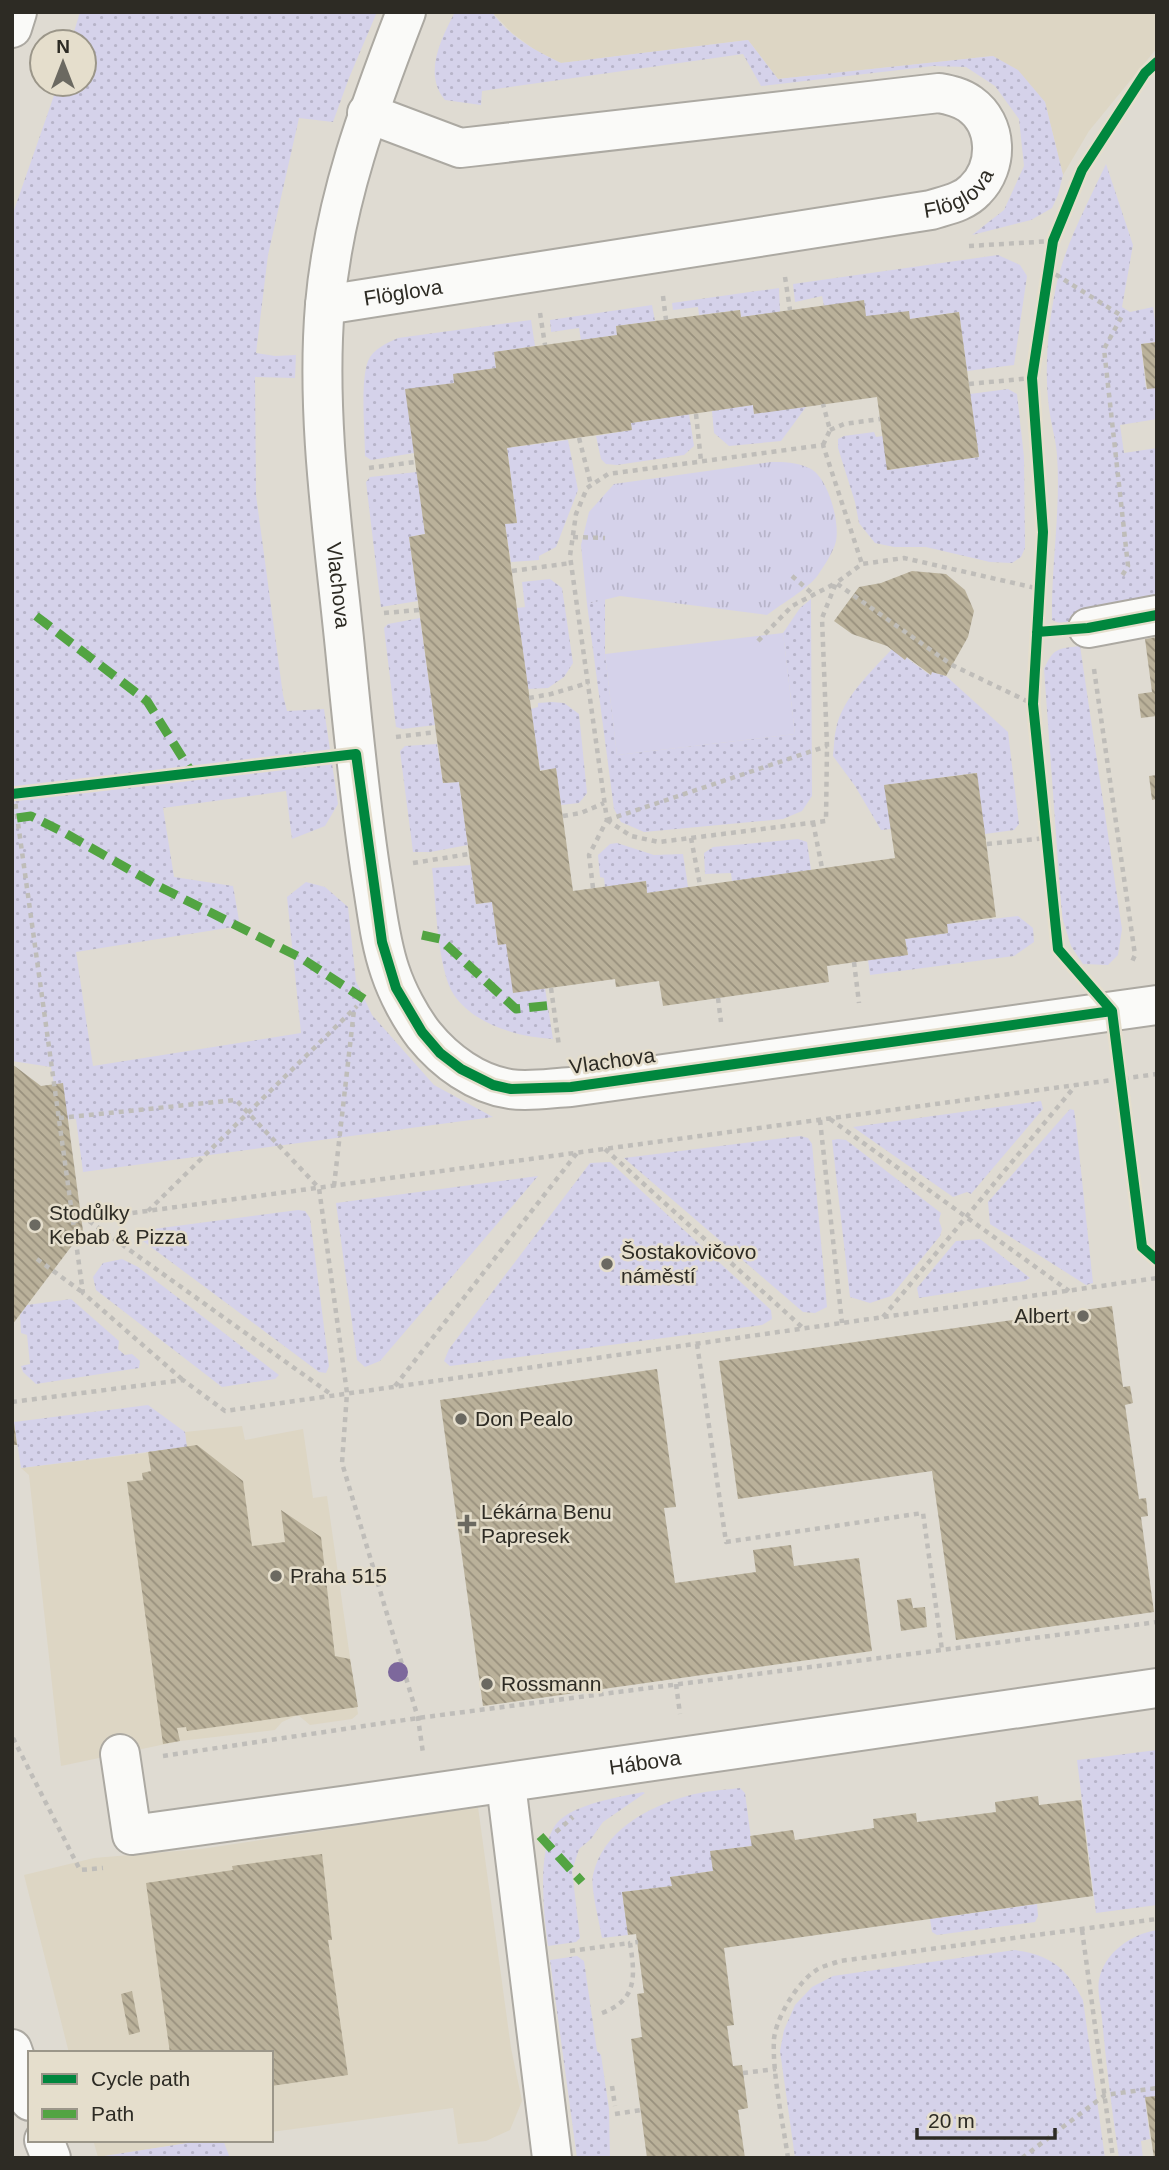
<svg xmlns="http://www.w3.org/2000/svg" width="1169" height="2170" viewBox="0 0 1169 2170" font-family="Arial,sans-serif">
  <defs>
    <pattern id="grass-dots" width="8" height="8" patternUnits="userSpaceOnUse" patternTransform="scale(1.75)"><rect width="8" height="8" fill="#d5d2ea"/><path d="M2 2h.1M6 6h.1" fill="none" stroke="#b7b4c9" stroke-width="1.8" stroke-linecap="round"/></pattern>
    <pattern id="park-tufts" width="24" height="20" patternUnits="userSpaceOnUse" patternTransform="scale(1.75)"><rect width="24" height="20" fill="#d5d2ea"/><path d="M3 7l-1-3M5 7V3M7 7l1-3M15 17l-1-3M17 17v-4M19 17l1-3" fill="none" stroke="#b7b4c9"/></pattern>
    <pattern id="building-back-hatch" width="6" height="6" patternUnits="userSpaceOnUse" patternTransform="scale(1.75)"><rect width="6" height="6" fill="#bab19a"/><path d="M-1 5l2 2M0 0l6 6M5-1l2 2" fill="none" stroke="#98907d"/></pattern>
  </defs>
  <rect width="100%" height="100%" fill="#dfdbd2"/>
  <path fill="#ddd6c4" d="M492 12H1157V48L1089 131 1063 175 1045 102 993 56 778 79 748 40 561 63 535 50 512 33Z
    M242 1426 245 1440 303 1429 313 1498 327 1496 358 1714 352 1719 310 1725 298 1715 282 1722 275 1730 180 1741 61 1766 29 1475 21 1468 146 1453V1451L186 1446 185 1432Z
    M478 1807 511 2048 522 2101 510 2130 486 2141 458 2144 453 2108 271 2132V2053H69L24 1875 94 1858 201 1849Z
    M93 2140H207L98 2157Z"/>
  <path fill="url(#grass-dots)" d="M80 12H377L349 78 333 122 299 118 268 255 256 353 275 356 296 355 295 378 255 377 256 495 283 695 287 711 324 709 338 804 325 826 292 839 286 791 163 808 174 877 233 886 240 926 76 952 93 1066 301 1033 287 897 306 882 325 887 348 907 356 981 372 1015 434 1085 493 1117 83 1172 76 1119 60 1120 51 1067 12 1061V216L58 84H84V42H71Z
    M455 12H492C508 36 536 51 561 63L748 40 778 79 993 56 1018 70 1045 102 1063 175 1058 195 1052 208 1031 220 972 235 1004 210 1024 166 1019 119 995 86 966 67 933 66 761 86 743 54 482 91 481 105 445 100C423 74 441 39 455 12Z
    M1106 164 1133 245 1122 307 1130 312 1153 307 1157 337V342L1141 344 1146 388 1157 387V419L1120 425 1124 453 1157 448V608L1089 616 1067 626 1052 620C1051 565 1061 510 1057 455 1056 440 1051 424 1049 408 1044 369 1048 325 1056 287 1065 244 1088 203 1106 164Z
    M998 255 1020 265 1027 276 1014 365 967 371 959 312 910 319 866 316 824 306 822 296 795 302 793 284Z
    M779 288 780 312 741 317 740 310 699 315 698 307 673 310 672 303Z
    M652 305 655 321 616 326 617 335 581 340 579 328 551 332 550 320Z
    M531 320 535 346 494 352 496 368 454 374V383L414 453 371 460 365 456C365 432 360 382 368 361 373 349 387 343 398 338Z
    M1008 389 1017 394 1024 457 1025 548 1021 557 1012 563 990 562 926 547H894L875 543 859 523 855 502 838 448V439L844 436 874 432 876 437 883 436 888 470 979 457 970 394Z
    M753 405 754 413 806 407 781 441 729 446 714 433 712 411Z
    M689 414 694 446 684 455 617 465 606 464 601 459 596 436 631 430V423Z
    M568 440 578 490 556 547 539 556V560L511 562 505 524 517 522 507 448Z
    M417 472 425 534 409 537 418 601 381 607 366 482 370 477Z
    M550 579 562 588 573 663 564 677 548 688 528 689 517 608 525 607 522 582Z
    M605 599V654L617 755 795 734 783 633 800 608 811 599 812 796 802 811 783 819 644 832 621 822 614 809 587 604Z
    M420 618 435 725 403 729 396 727 384 628 388 624Z
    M1080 646 1122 929 1118 955 1108 965 1083 964 1071 946 1062 917 1044 669C1054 647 1058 649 1080 646Z
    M893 648 930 675 932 672 946 676 1008 732 1019 824 1014 830 985 834 976 773 885 785 891 829 881 830 855 786 833 756C834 747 834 737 836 729 842 698 872 671 893 648Z
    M552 702 564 703 579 714 587 793 579 803 561 805 556 769 540 770 531 709 538 707V703Z
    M437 744 443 783 459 782 468 845 430 852H413L400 751 405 746Z
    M798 839 807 842 811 870 732 881 731 873 705 874 704 853 713 847Z
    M617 843 654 855 683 854 688 887 647 893 646 881 605 887 604 878 600 877 598 855 610 844Z
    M471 865 476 904 492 902 498 944H506L545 988 553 1039C518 1037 475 1025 454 995 437 969 436 901 432 868Z
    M1018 916 1033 928 1034 942 1014 956 870 975 868 960 908 954 905 939 948 933 947 924Z
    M1041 1101 1043 1109 971 1194 967 1192 953 1197 853 1127Z
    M1070 1109 1074 1110 1076 1124 1093 1283 1086 1285 990 1224 988 1202Z
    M800 1136 808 1138 812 1144 827 1307 815 1313 803 1312 624 1158Z
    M838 1139 846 1140 941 1213 939 1220 942 1229 940 1236 891 1296 870 1303 850 1297 832 1140Z
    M610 1162 771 1310 772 1319 762 1325 450 1366 444 1361 449 1349 590 1163Z
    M538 1176 380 1361 365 1367 357 1360 336 1203Z
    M298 1210 305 1211 310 1218 329 1366 326 1373 319 1372 143 1241 142 1233 146 1230Z
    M980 1239 1030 1278 1025 1281 919 1298 917 1288 956 1241Z
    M122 1259 138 1267 279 1375 275 1379 222 1387 96 1290 93 1277 103 1263Z
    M71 1299 119 1341 118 1349 125 1355 132 1354 140 1361 139 1368 36 1384 23 1372 21 1366 30 1364 27 1335 21 1333 20 1315 27 1305Z
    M148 1405 185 1432 187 1447 21 1468 14 1422Z
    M1157 1750V1905L1096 1913 1077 1760Z
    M740 1788 745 1793 752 1846 711 1851 713 1871 670 1877 672 1886 622 1892 628 1935 602 1938C600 1924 590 1887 593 1875 602 1832 647 1807 687 1796 704 1791 723 1790 740 1788Z
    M643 1792 645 1793 603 1822 591 1839 579 1849 572 1871 580 1938 576 1942 548 1946C544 1915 536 1848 557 1823 573 1804 620 1797 643 1792Z
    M1037 1904 1038 1916 1035 1922 937 1935 932 1932 930 1919Z
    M1157 1930V2097L1145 2099 1150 2139 1141 2141 1143 2158H1119C1112 2111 1106 2065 1102 2018 1101 2007 1097 1991 1099 1980 1104 1953 1131 1934 1157 1930Z
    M1015 1950C1051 1955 1067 1968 1083 2000L1105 2158H795L780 2051 784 2030 795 2005 812 1987 833 1976Z
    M577 1956 584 1961 597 2051 601 2055 609 2109 610 2158H577L550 1960Z
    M207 2140H223L230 2158 98 2157Z"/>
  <path fill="url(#park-tufts)" d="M771 462C784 462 796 462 809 468 828 476 840 522 836 541 834 551 824 566 818 575 808 589 781 604 767 615L620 596 587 604 581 545 589 512 614 484Z"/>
  <path fill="#d5d2ea" d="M783 633 795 734 617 755 605 654Z"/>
  <path fill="url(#building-back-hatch)" d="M864 300 866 316 909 311 910 319 959 312 979 457 887 470 877 397 754 414 753 405 631 423 632 430 507 448 517 523 505 524 540 771 556 768 573 891 646 881 647 893 895 858 884 785 977 773 996 917 947 924 948 933 905 939 908 955 827 966 829 982 663 1006 659 981 616 987 615 979 513 993 506 944 498 945 492 902 476 904 459 782 443 783 409 537 425 534 405 389 454 383 453 374 496 368 494 352 617 335 616 326 740 310 741 317Z
    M1157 342V388L1147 389 1141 344Z
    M912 571 946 574 965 590 974 611 968 637 946 676 932 672 931 675 907 657 905 660 887 646 852 634 834 621 859 587 881 583Z
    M1157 637V716L1141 718 1138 694 1152 692 1145 639Z
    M1157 775V799L1152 800 1149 776Z
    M12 1064 41 1086 63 1083 83 1231 12 1325Z
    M1112 1306 1123 1387 1130 1386 1133 1403 1125 1405 1139 1499 1146 1498 1148 1516 1141 1517 1154 1612 956 1640 932 1471 738 1499 719 1361Z
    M657 1369 676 1507 664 1508 675 1583 756 1572 753 1550 791 1545 794 1566 859 1558 872 1651 483 1706 440 1400Z
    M12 1423H14L17 1445H12Z
    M197 1445 243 1481 252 1546 285 1542 281 1510 321 1537 335 1656 350 1659 358 1707 187 1731 186 1727 177 1728 180 1741 163 1744 127 1482 143 1480 142 1473 151 1471 148 1452Z
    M911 1598 913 1608 925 1607 927 1627 901 1631 897 1600Z
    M1038 1796 1039 1805 1081 1800 1093 1896 724 1948 734 2025 727 2026 733 2066 742 2065 748 2108 738 2110 745 2158H647L631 2039 642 2037 637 1994 644 1993 636 1934 628 1935 622 1892 672 1886 670 1877 713 1871 710 1851 752 1846 750 1836 793 1830 795 1840 874 1828 873 1819 916 1813 917 1822 996 1812 995 1802Z
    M322 1854 332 1940H328L348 2075 271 2086V2053H170L146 1883 233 1870 232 1866Z
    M132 1991 140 2032 129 2035 121 1994Z
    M1157 2096V2158H1154L1145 2097Z"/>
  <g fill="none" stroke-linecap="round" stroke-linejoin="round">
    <defs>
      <g id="minor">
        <path id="s1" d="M406 12C369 108 334 201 325 305 315 423 336 551 347 669 354 740 361 811 372 881 377 911 380 942 390 971 397 992 410 1017 424 1035 445 1061 476 1084 510 1089 529 1092 551 1088 571 1087L1157 1005"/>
        <path id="s2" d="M325 305 931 210C947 205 964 202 975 190 999 166 998 124 970 104 960 97 950 95 939 93L460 148 367 113"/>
        <path d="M1088 628 1157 615"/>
        <path id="s3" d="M120 1754 132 1835C474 1789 815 1737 1157 1688"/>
        <path d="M506 1784 552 2158"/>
      </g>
      <path id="major" d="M12 28 17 12
        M12 2049 30 2101
        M44 2140 51 2158"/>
    </defs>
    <use href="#minor" stroke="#aca9a2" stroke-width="42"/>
    <use href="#major" stroke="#aca9a2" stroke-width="42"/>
    <path stroke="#bfbdb9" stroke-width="4.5" stroke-dasharray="5 5" stroke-linecap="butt" d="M969 246 1053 241
      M1047 269 1122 316 1104 349 1128 566 1120 579
      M785 277 790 310
      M663 296 666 320
      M540 313 545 345
      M969 384 1032 378
      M696 414 701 461
      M830 430 844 424 880 419
      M579 438 591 485
      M823 445 830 430 823 404
      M369 468 415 462
      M573 537 605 538
      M512 571 571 563
      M792 576 814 595
      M384 613 419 610
      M758 641 792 606 836 583 952 665 1033 704
      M1094 669 1135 955 1131 964
      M529 698 551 694 588 683
      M396 737 436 732
      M13 794 26 793
      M14 794 83 1293 183 1380
      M563 816 581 813 604 803
      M607 820 631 836 659 842 826 821 827 746 822 618 836 583 862 564 904 558 1040 589
      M607 820 827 746
      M813 822 822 868
      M691 838 700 885
      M987 844 1047 838
      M413 863 469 854
      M593 888 589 855 607 820 570 556 576 514 587 488 608 474 823 445 862 564
      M854 962 859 1003
      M551 988 559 1046
      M718 998 721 1022
      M1117 1053 1142 1247 1157 1260
      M59 1118 236 1100 319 1188 347 1393 342 1463 418 1718 423 1753
      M830 1119 1069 1291
      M820 1120 842 1323
      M605 1149 803 1328
      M334 1186 354 1010
      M148 1211 357 1006
      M73 1221 1157 1074
      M89 1221 332 1395
      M37 1259 82 1292
      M883 1317 1076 1085
      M697 1344 726 1542 923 1513 942 1650
      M395 1386 577 1153
      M12 1402 183 1380 225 1411 1157 1278
      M676 1684 680 1714
      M13 1738 80 1870 103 1868
      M163 1756 418 1718 1157 1622
      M556 1832 573 1817
      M1082 1930 1113 2158
      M570 1951 630 1943
      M602 2013C638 2000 635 1975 630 1943L638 1942
      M743 2073 776 2069
      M612 2086 615 2106
      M615 2114 641 2110
      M788 2158C783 2123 772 2073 774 2039 776 2018 797 1983 815 1971 821 1966 832 1964 840 1961L1157 1919
      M1022 2158 1105 2095 1157 2088"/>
    <use href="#minor" stroke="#fafaf8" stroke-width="38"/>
    <use href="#major" stroke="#fafaf8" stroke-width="38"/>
    <path stroke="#52a442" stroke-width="9" stroke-dasharray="18 9" stroke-linecap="butt" d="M36 616 147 701 192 773
      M17 818 31 816 65 833 160 887 301 958 364 999
      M422 935 440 939 516 1009 553 1005
      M540 1836 582 1882"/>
    <defs>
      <path id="cycleway" d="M1157 62 1145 73 1082 170 1053 241 1032 378 1043 532 1033 704 1058 949 1112 1011 1142 1247 1157 1260
        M1037 632 1088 628 1157 615
        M12 794 356 754 382 942 396 988 422 1032 440 1053 461 1069 493 1085 511 1089 571 1087 1112 1011"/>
    </defs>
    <use href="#cycleway" stroke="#e5decc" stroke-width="15"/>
    <use href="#cycleway" stroke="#00873e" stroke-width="10"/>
  </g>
  <circle fill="#7d689c" cx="398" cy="1672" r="10"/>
  <g fill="#6b6961" stroke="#e5decc" stroke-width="2.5">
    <circle cx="35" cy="1225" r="7"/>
    <circle cx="607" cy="1264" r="7"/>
    <circle cx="1083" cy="1316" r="7"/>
    <circle cx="461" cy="1419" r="7"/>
    <path d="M463.5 1513.5h7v7h7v7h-7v7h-7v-7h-7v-7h7z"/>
    <circle cx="276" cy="1576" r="7"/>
    <circle cx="487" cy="1684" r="7"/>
  </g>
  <g text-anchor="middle" stroke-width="5" stroke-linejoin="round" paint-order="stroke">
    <g font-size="21" fill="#2d2b24" stroke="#e5decc">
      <text dy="7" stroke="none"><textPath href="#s2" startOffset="646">Flöglova</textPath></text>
      <text dy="7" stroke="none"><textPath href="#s2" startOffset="79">Flöglova</textPath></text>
      <text dy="7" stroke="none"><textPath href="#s1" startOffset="586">Vlachova</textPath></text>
      <text transform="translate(612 1061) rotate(-8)" y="7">Vlachova</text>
      <text dy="7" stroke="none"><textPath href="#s3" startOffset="600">Hábova</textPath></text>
    </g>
    <g font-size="21" fill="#2d2b24" stroke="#e5decc" text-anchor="start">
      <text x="49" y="1220">Stodůlky<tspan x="49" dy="24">Kebab &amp; Pizza</tspan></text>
      <text x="621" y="1259">Šostakovičovo<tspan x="621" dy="24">náměstí</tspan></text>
      <text x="1069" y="1323" text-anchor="end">Albert</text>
      <text x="475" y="1426">Don Pealo</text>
      <text x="481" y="1519">Lékárna Benu<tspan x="481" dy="24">Papresek</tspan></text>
      <text x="290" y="1583">Praha 515</text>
      <text x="501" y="1691">Rossmann</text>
    </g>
  </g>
  <rect width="1169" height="2170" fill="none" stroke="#2d2b24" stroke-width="28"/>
  <rect x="28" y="2051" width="245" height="91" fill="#e5decc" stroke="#9b9689" stroke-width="2"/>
  <rect x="42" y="2074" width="35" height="10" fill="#00873e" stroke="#9b9689" stroke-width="2"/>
  <text x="91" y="2086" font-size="21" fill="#2d2b24">Cycle path</text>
  <rect x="42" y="2109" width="35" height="10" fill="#52a442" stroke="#9b9689" stroke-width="2"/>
  <text x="91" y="2121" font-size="21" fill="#2d2b24">Path</text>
  <g transform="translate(63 63)"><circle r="33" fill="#e5decc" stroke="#9b9689" stroke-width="2"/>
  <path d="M0-5L12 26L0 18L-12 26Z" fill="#6b6961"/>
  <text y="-10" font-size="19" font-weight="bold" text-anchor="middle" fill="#2d2b24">N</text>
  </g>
  <path d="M917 2128v10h138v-10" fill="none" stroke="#2d2b24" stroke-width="3.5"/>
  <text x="928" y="2128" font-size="21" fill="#2d2b24" stroke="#e5decc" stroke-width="5" paint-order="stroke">20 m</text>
</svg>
